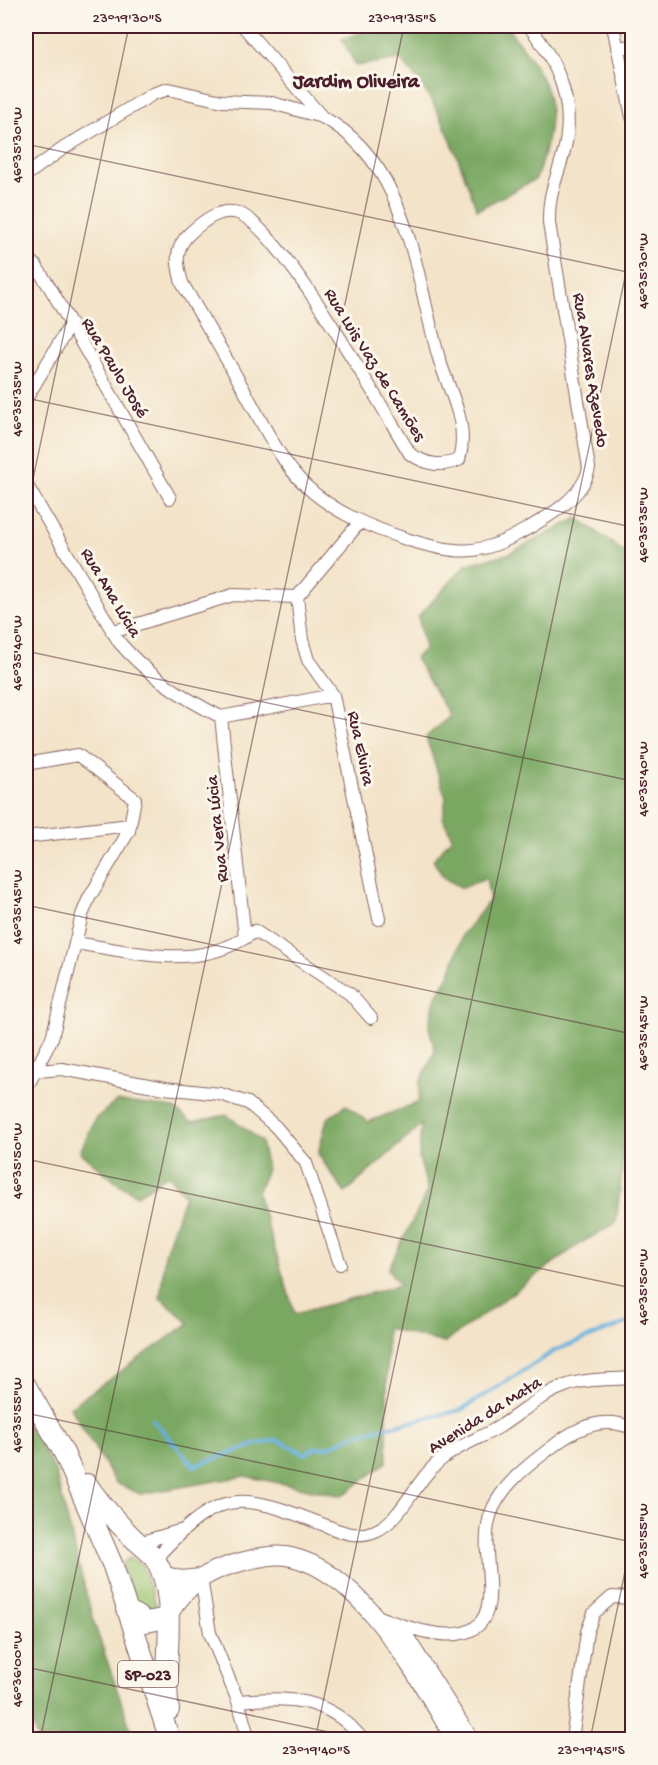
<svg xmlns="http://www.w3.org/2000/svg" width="658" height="1765" viewBox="0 0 658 1765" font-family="'Gochi Hand',sans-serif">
  <rect width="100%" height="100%" fill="#fbf7ec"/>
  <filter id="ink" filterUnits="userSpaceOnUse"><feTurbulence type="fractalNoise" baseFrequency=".0167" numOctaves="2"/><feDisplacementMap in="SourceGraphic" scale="12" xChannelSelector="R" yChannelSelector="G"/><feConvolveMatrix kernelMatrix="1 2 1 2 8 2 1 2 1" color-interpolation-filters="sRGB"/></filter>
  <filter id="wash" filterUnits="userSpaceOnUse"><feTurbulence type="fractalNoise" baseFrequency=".008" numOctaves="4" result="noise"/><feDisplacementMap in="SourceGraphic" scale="24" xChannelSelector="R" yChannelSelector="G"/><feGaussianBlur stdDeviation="1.35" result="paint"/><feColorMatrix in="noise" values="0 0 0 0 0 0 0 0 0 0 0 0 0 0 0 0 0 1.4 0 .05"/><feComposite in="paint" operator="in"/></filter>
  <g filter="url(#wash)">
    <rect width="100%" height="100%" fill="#f3e3c8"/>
    <path fill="#98c26f" stroke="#71704d" stroke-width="1.5" d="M130 1558 141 1564 156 1604V1609L151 1613 135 1612 121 1564Z"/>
    <path fill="#7aa862" stroke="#626446" stroke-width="1.5" d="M380 26H506C554 86 561 105 536 179L477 210C456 153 442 103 400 59L356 66 342 39Z
      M578 518 632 558V1088L616 1223 581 1243 444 1343 387 1328V1462L342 1496 245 1476 140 1494 116 1483 70 1407 189 1323 160 1298 165 1253 185 1195 168 1175 137 1195 117 1183 80 1152 95 1119 117 1101 174 1108 191 1122 227 1115 261 1141 267 1169 257 1193 295 1314 400 1285 388 1269 428 1191 419 1158 421 1125 345 1193 318 1154 327 1119 346 1105 368 1122 419 1102 420 1083 435 1051 429 1027 435 1000 450 973 463 934 490 900 486 878 462 888 444 878 433 860 452 837 443 818 446 798 426 737 450 716 415 658 425 648 418 617 467 564 508 554Z
      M26 1420 55 1471 93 1620 134 1739H37L26 1698Z"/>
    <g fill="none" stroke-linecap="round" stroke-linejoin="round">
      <path stroke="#65b1de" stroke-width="4" d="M152 1419 194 1466 257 1444 278 1440 305 1454 315 1448 328 1447 357 1434 461 1410 556 1350 632 1321"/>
    </g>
  </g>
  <g filter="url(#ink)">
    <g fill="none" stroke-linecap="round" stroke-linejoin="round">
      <defs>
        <path id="minor" d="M243 26 322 117C407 160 415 273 438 355 448 391 470 422 459 460 440 467 428 465 410 454 382 408 281 228 238 213 220 207 202 222 190 233 173 249 177 264 182 283 203 319 224 354 244 390 262 422 279 460 305 485 334 513 372 528 409 540 452 553 477 557 518 534 544 519 583 499 589 468L549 223C548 195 556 181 563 155 577 106 559 64 529 26
          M613 26 632 117
          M617 48 632 46
          M26 175 64 148 153 94 168 89 222 101 272 103 322 117
          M26 258 36 266 52 291 170 498
          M26 399 70 325
          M26 484 119 642C145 673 185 699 221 717
          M297 597 302 640 308 660 333 695 379 919
          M112 632 233 595 297 597 360 522
          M221 717 245 938
          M221 717 333 695
          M26 764 78 755 135 799 129 831 89 898 82 915 52 1038 26 1089
          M26 837 130 825
          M75 943C138 952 200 973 255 931L350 994 371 1018
          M26 1059 37 1071 62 1069 165 1088 220 1094 248 1103 276 1127 306 1163 340 1264
          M139 1543 179 1531
          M155 1559C222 1486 239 1492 327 1526 343 1533 358 1538 375 1531 400 1521 414 1485 433 1467 451 1448 477 1440 499 1427 520 1414 541 1394 565 1386 586 1378 610 1380 632 1378
          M201 1578 210 1633 238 1701 249 1740
          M376 1616C409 1628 485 1659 489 1598 491 1571 482 1543 490 1516 500 1484 535 1460 560 1441 582 1425 607 1417 632 1428
          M401 1626 473 1740
          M238 1701C289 1697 329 1696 363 1740
          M572 1740 587 1632 594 1613 612 1597 632 1598"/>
        <path id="secondary" d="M162 1575 181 1580 201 1578
          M169 1613C189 1583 206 1571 241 1562 256 1558 275 1553 291 1557 363 1572 420 1681 456 1740"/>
        <path id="primary" d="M26 1386 64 1453 113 1566 170 1740
          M87 1484C100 1504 115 1520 132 1537 139 1544 150 1551 155 1559 181 1599 161 1665 169 1710
          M126 1609 146 1622 162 1619 169 1613"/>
      </defs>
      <use href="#minor" stroke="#856462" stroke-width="14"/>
      <use href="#secondary" stroke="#856462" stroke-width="20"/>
      <use href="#primary" stroke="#856462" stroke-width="22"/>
      <use href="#minor" stroke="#fff" stroke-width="12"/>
      <use href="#secondary" stroke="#fff" stroke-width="18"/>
      <use href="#primary" stroke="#fff" stroke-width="20"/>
    </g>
  </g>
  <path fill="none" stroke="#4a1f2b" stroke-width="1.5" stroke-opacity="0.45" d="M26 144 632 273M26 398 632 527M26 512 129 26M26 651 632 781M26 905 632 1034M26 1159 632 1288M26 1413 632 1542M26 1667 366 1740M40 1740 404 26M315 1740 632 244M590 1740 632 1538"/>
  <g text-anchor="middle" stroke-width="6" stroke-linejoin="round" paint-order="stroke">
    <rect fill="#fbf7ec" stroke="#7f6065" stroke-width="1.5" x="118" y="1661" width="60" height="26" rx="4.5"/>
    <g font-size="16" font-weight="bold" fill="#4a1f2b">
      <text x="148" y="1680">SP-023</text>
    </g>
    <g font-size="18" fill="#4a1f2b" stroke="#fbf7ec">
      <text transform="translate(376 364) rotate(58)" y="6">Rua Luis Vaz de Camões</text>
      <text transform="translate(116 367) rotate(59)" y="6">Rua Paulo José</text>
      <text transform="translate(592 370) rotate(81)" y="6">Rua Alvares Azevedo</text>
      <text transform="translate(112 592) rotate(59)" y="6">Rua Ana Lúcia</text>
      <text transform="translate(362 748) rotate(78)" y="6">Rua Elvira</text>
      <text transform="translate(216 829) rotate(-96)" y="6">Rua Vera Lúcia</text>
      <text transform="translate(484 1414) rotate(-32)" y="6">Avenida da Mata</text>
    </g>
    <g font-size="20" font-weight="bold" fill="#4a1f2b" stroke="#fbf7ec">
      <text x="356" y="87">Jardim Oliveira</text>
    </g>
  </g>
  <rect width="658" height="1765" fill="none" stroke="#fbf7ec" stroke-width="66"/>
  <rect x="33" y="33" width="592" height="1699" fill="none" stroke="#4a1f2b" stroke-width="2"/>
  <g font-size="15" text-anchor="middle" fill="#4a1f2b">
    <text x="127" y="22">23°19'30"S</text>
    <text x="402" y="22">23°19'35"S</text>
    <text transform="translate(16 145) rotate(-90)" y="5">46°35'30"W</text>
    <text transform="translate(642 271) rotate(-90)" y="5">46°35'30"W</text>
    <text transform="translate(16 399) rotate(-90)" y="5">46°35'35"W</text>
    <text transform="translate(642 525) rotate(-90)" y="5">46°35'35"W</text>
    <text transform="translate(16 653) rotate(-90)" y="5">46°35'40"W</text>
    <text transform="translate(642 779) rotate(-90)" y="5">46°35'40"W</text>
    <text transform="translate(16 907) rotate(-90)" y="5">46°35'45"W</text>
    <text transform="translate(642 1033) rotate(-90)" y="5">46°35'45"W</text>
    <text transform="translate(16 1161) rotate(-90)" y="5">46°35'50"W</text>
    <text transform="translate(642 1287) rotate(-90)" y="5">46°35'50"W</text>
    <text transform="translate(16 1415) rotate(-90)" y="5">46°35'55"W</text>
    <text transform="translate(642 1541) rotate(-90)" y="5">46°35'55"W</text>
    <text transform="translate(16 1669) rotate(-90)" y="5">46°36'00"W</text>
    <text x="316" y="1754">23°19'40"S</text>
    <text x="591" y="1754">23°19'45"S</text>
  </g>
</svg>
